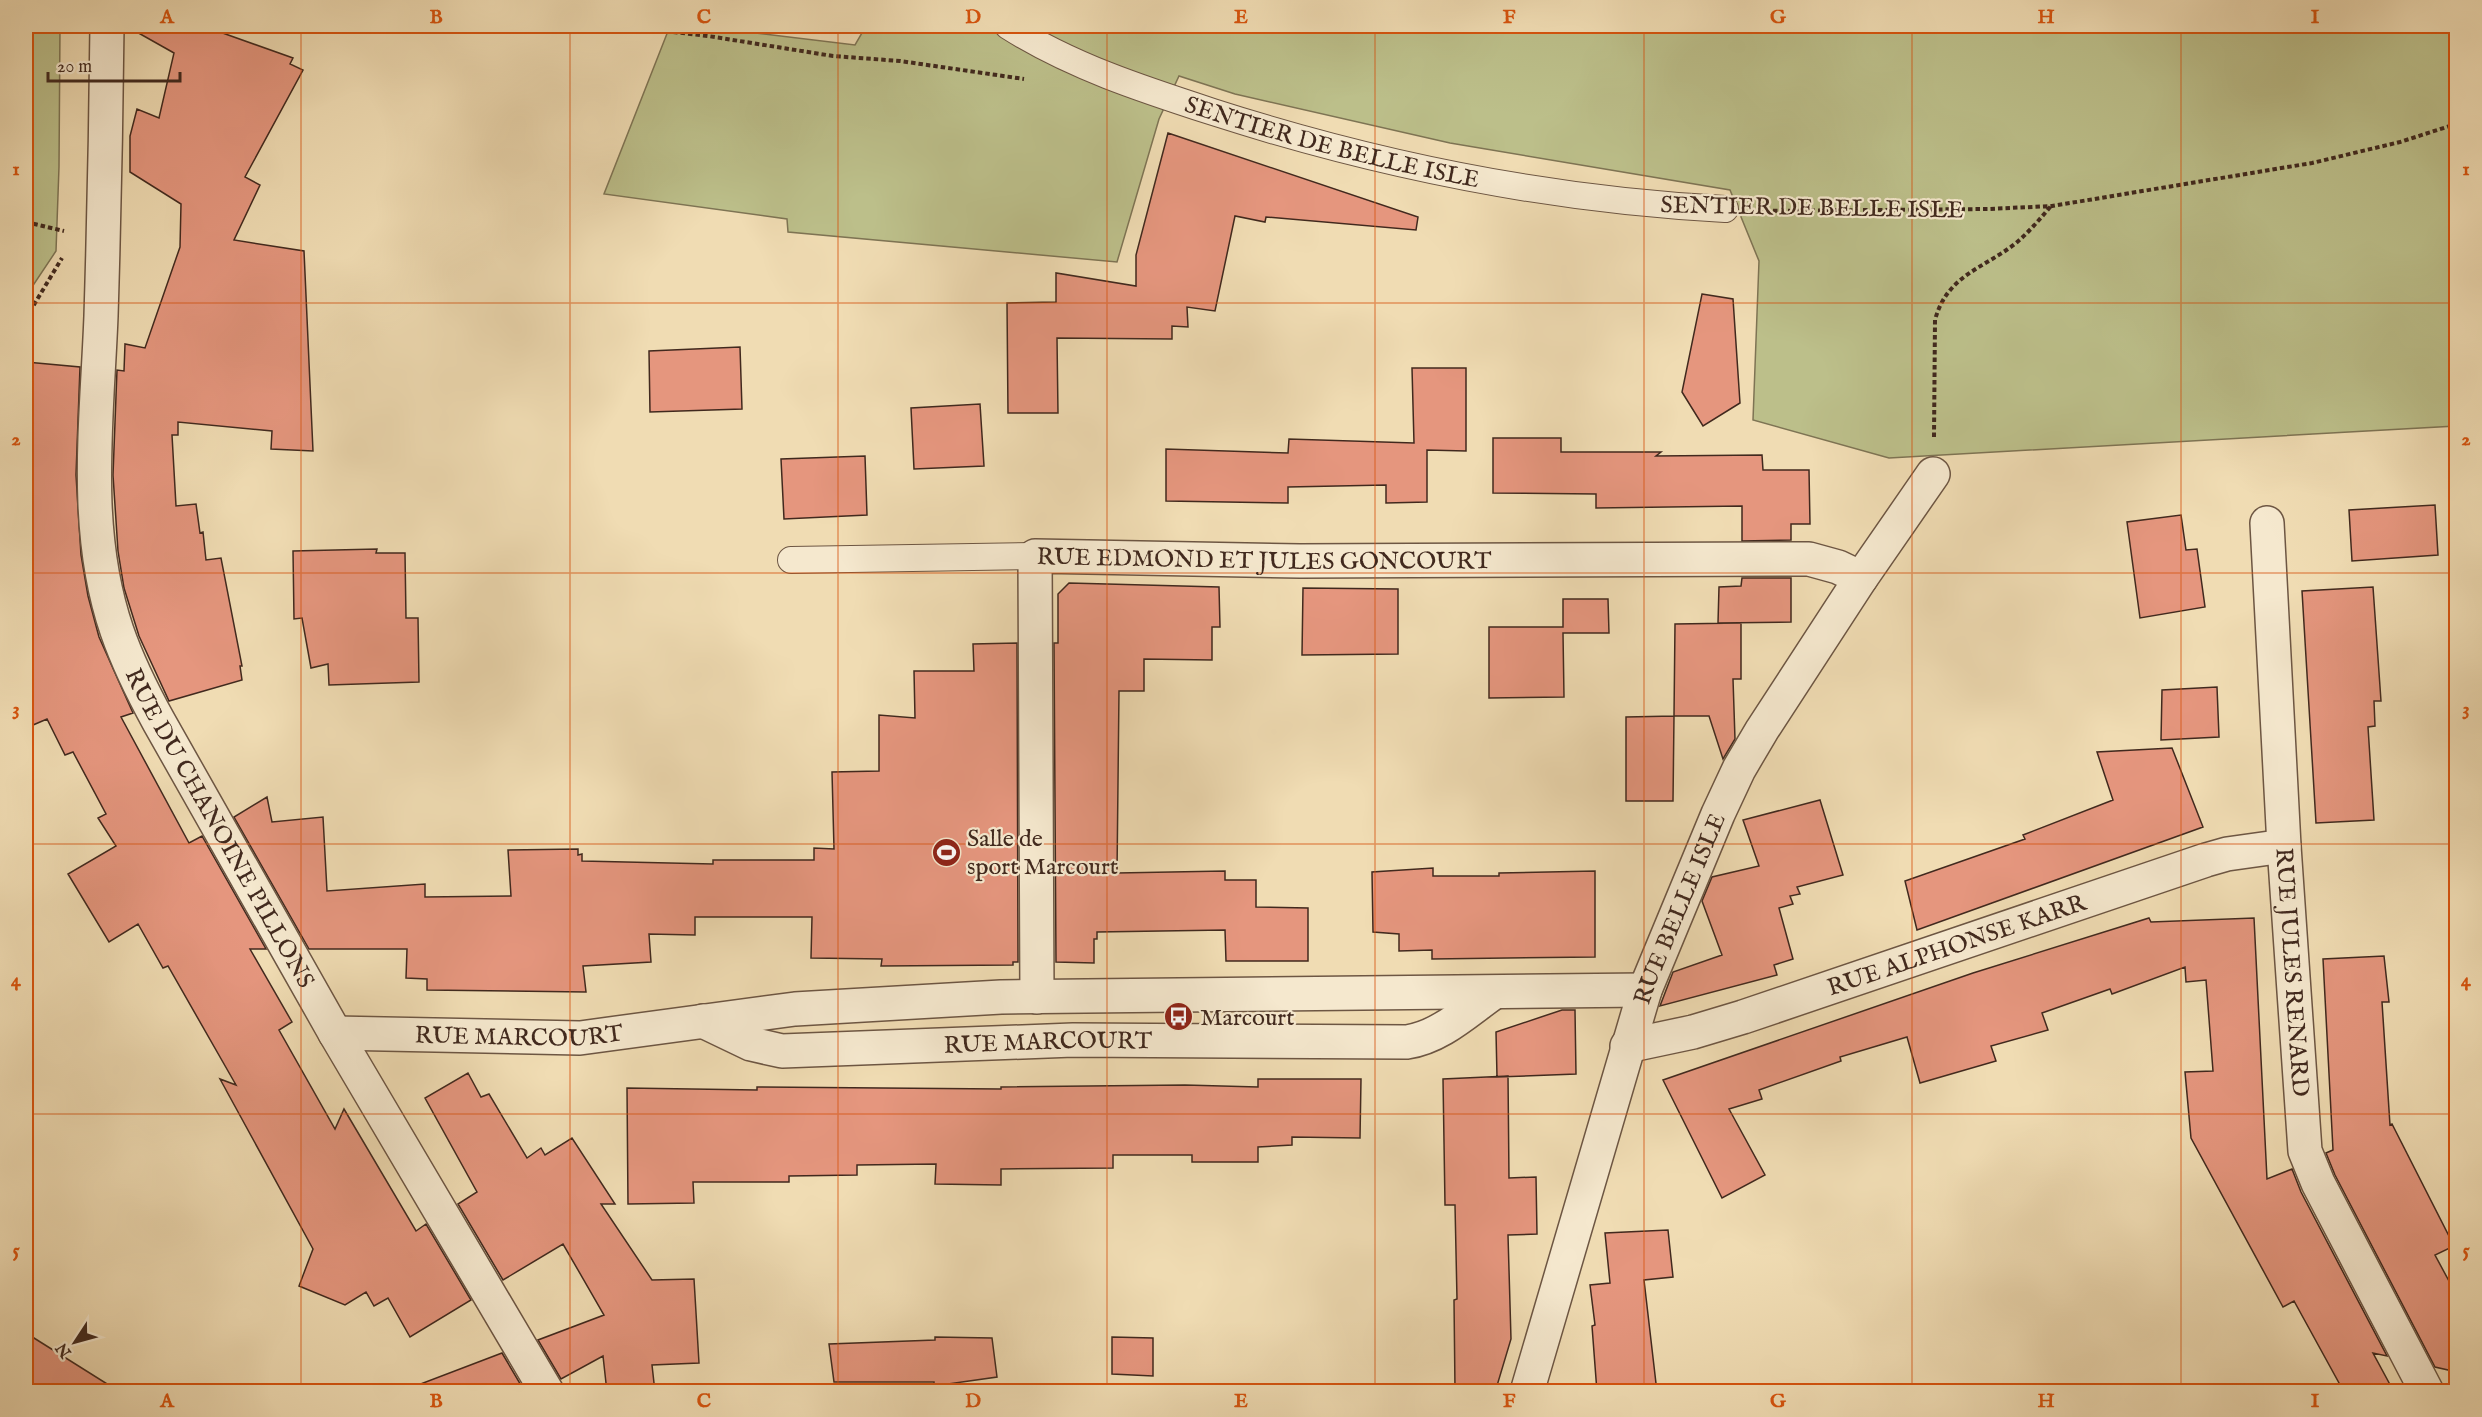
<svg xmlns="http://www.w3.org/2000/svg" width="2482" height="1417" viewBox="0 0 2482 1417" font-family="'IM FELL English',serif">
  <rect width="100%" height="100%" fill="#f0dcb3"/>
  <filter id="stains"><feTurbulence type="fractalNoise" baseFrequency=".00333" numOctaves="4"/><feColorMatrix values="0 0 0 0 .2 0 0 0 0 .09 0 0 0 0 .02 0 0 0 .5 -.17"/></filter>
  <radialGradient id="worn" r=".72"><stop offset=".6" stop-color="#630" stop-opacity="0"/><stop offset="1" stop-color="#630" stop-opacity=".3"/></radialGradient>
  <path fill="#bcbf8a" stroke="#7e7454" stroke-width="1.5" d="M26 26H60L59 167 56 251 26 296Z
    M670 26H697L855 45 866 26H2456V426L1889 458 1753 420 1759 261 1730 190 1450 143 1235 94 1179 76 1159 119 1117 262 788 232 787 219 604 194Z"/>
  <path fill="#e5967e" stroke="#41291e" stroke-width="1.5" d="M126 26H203L293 58 290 64 303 70 245 177 260 185 234 240 304 251 313 451 271 449 272 431 178 422V435H172L176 506 196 504 200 533 203 532 206 560 221 558 242 666H240L242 680 169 701 139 636 124 588 118 551 113 475 117 370 124 371 125 344 145 348 180 247 181 204 130 172V136L137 109 159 118 174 53Z
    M1168 133 1418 217 1416 230 1266 217 1265 222 1235 216 1215 311 1187 307 1188 327 1172 326V339L1057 338 1058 413H1008L1007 303 1056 302V273L1136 286V255Z
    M1702 294 1733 299 1740 403 1703 426 1682 392Z
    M740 347 742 409 650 412 649 351Z
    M26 362 80 367 76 475 81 555 88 596 99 637 133 713 121 717 189 843 202 836 266 949H250L292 1022 279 1030 335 1129 344 1109 416 1231 426 1224 471 1300 410 1337 388 1298 374 1306 366 1292 345 1305 299 1286 313 1249 220 1079 236 1085 168 966 163 968 138 924 109 942 68 874 116 846 98 818 106 814 73 752 65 755 47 719 26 728Z
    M1412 368H1466V451L1427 450V502L1386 503V485L1288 487V503L1166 501V449L1288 453 1289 439 1414 443Z
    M980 404 984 466 914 469 911 408Z
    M1493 438H1561V452H1661L1656 456 1762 455 1763 470H1809L1810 524H1791V540L1742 541V506L1596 508V494L1493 493Z
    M865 456 867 515 784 519 781 459Z
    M2435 505 2438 555 2352 561 2349 510Z
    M2181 515 2186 550 2197 549 2205 607 2140 618 2127 522Z
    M377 549 376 553H405L406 618H418L419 682 329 685 328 664 311 668 302 618 294 619 293 551Z
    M1742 578H1791V622L1718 623 1719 587 1741 586Z
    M1069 583 1219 587 1220 627H1212V660L1144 659V691H1119L1117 873 1225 871V880H1256V907L1308 908V961H1226L1225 930 1097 932V939H1094V963L1056 962 1054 643H1058V594Z
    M2373 587 2381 701H2374L2375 726 2368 727 2374 820 2316 823 2302 591Z
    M1303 588 1398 589V654L1302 655Z
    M1563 599H1608L1609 633H1563L1564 697 1489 698V627H1563Z
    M1741 623V679H1733L1735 739 1723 759 1709 716H1674L1675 624Z
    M1017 643 1018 962H1013V965L881 966 882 959 811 958 812 917H695V935L649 934 651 962 583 966 586 992 427 990V979L406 978 407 949H309L234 817 267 797 272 822 323 817 327 891 425 884V897L511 896 508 850 578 849V855L582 854V861L713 864V860H814V848L834 849 832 772 879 771V715L915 718 914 671H974L973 644Z
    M2217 687 2219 737 2161 740 2162 690Z
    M1674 716 1673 801H1626V717Z
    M2172 748 2203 827 1917 930 1905 881 2025 839 2023 835 2113 800 2097 752Z
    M1820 800 1843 875 1797 887 1800 894 1790 896 1793 904 1779 908 1793 959 1774 965 1777 975 1660 1006 1673 972 1722 955 1702 901 1712 877 1759 866 1743 820Z
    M1433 868V876H1499V873L1595 871V957L1432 959V950L1399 951V934L1373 932 1372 872Z
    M2149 918 2151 922 2254 918 2267 1179 2292 1169 2301 1192 2387 1356 2373 1353 2394 1392H2344L2294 1301 2283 1307 2191 1138 2185 1072 2213 1071 2206 980 2186 982 2185 967 2112 994 2110 989 2042 1013 2048 1030 1991 1046 1996 1061 1920 1083 1907 1037 1840 1057 1841 1061 1759 1090 1762 1099 1729 1109 1765 1175 1722 1198 1663 1080 1973 973Z
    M2384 956 2389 1002H2382L2390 1125 2392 1124 2454 1246 2435 1255 2457 1296V1372L2435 1367 2335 1175 2326 1153 2333 1150 2323 959Z
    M1562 1010H1575L1576 1074 1497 1077 1496 1032Z
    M468 1073 481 1097 489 1094 527 1158 541 1148 545 1155 572 1138 615 1204H601L652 1280 694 1279 699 1363 652 1365 655 1392H607L603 1356 561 1379 538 1340 604 1315 563 1244 503 1280 458 1204 477 1192 425 1098Z
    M1508 1076 1509 1178 1536 1177 1537 1234 1508 1235 1511 1339 1496 1389 1455 1390 1454 1300 1457 1299 1455 1205H1445L1443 1079Z
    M1258 1079H1361L1360 1138 1292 1137V1145L1258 1147V1162H1192V1155H1113V1168L1001 1169V1185L935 1184 936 1164 857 1165V1175L789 1176V1182H693L694 1203 628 1204 627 1088 757 1090V1087L1001 1089V1087L1185 1085 1258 1087Z
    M1668 1230 1673 1277 1644 1280 1657 1392H1597L1592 1326 1595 1325 1590 1285 1610 1283 1605 1233Z
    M26 1333 120 1392H26Z
    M935 1337 992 1338 997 1377 934 1386V1382H834L829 1344 935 1340Z
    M1112 1337 1153 1338V1376L1112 1374Z
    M502 1353 525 1392H410V1388Z"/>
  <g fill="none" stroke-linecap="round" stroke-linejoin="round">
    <defs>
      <g id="service">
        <path id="s1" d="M1008 26C1071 66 1142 89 1213 112 1378 165 1552 200 1725 209"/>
        <path d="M791 560 1035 556"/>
      </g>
      <g id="minor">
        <path id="s2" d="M107 26C106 122 104 219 101 316 97 421 82 529 117 631 128 663 143 693 159 722L335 1033 547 1392"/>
        <path id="s3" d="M2267 523 2284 846 2305 1151 2318 1183 2427 1392"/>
        <path id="s4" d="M1037 997 1035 556 1300 561 1809 559 1838 567 1861 578"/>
        <path id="s5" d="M703 1021 751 1044 782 1051 1073 1040 1407 1042C1440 1037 1466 1012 1493 993"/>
        <path id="s6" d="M335 1033 580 1038 795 1009 1001 997 1645 990"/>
        <path id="s7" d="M1627 1046 1693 1032 1743 1017 2206 860 2227 854 2284 846"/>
        <path id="s8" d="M1527 1392 1645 990 1718 814 1739 769 1762 730 1861 578 1933 474"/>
      </g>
    </defs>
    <use href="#service" stroke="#6d5643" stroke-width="28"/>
    <use href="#minor" stroke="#6d5643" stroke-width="36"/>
    <path stroke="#41291e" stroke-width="4" stroke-dasharray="4.5 3" stroke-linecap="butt" d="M621 26 708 36 833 56 900 61 1024 79
      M1758 211 1988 209 2052 206 2312 163 2400 142 2456 124
      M26 222 64 231
      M26 318 62 258
      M1934 437 1935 320C1947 275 1983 269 2016 243 2029 232 2040 219 2051 206"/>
    <use href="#service" stroke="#f5e8ce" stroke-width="26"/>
    <use href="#minor" stroke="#f5e8ce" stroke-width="33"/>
  </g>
  <path fill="none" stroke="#d7540e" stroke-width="1.5" stroke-opacity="0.55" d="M301 26V1392M570 26V1392M838 26V1392M1107 26V1392M1375 26V1392M1644 26V1392M1912 26V1392M2181 26V1392M26 303H2456M26 573H2456M26 844H2456M26 1114H2456"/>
  <defs>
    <symbol id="stadium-disc" viewBox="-11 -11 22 22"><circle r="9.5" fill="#8f2418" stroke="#f5e8ce"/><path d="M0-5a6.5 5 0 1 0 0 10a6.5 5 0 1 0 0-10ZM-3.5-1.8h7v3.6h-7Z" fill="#fff"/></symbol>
    <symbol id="bus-disc" viewBox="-11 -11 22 22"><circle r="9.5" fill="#8f2418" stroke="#f5e8ce"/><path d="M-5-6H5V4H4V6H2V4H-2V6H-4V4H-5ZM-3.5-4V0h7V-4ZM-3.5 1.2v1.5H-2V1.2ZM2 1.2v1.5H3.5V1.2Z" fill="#fff"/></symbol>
  </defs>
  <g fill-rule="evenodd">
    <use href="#stadium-disc" x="930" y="836" width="33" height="33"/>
    <use href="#bus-disc" x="1162" y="1000" width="33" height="33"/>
  </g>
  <g text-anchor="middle" stroke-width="4.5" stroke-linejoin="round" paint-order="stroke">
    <g font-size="24" fill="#41291e" stroke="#f5e8ce">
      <text dy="8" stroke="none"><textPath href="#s1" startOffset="346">SENTIER DE BELLE ISLE</textPath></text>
      <text transform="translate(1812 207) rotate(1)" y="8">SENTIER DE BELLE ISLE</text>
      <text dy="8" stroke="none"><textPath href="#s4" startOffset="670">RUE EDMOND ET JULES GONCOURT</textPath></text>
      <text dy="8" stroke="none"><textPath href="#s2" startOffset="830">RUE DU CHANOINE PILLONS</textPath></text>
      <text dy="8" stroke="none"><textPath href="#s8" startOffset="507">RUE BELLE ISLE</textPath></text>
      <text dy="8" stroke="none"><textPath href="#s7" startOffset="345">RUE ALPHONSE KARR</textPath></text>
      <text dy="8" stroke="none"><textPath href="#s3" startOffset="450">RUE JULES RENARD</textPath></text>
      <text dy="8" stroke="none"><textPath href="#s6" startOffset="184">RUE MARCOURT</textPath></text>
      <text dy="8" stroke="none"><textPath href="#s5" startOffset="351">RUE MARCOURT</textPath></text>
    </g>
    <g font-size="24" fill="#41291e" stroke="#f5e8ce" text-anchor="start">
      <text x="967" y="846">Salle de<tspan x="967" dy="28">sport Marcourt</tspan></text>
      <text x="1200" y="1025">Marcourt</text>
    </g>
  </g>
  <rect width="2482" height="1417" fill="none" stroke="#f0dcb3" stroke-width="66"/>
  <g transform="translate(75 1342) rotate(234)" stroke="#f5e8ce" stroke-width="4.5" paint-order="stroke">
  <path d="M0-4.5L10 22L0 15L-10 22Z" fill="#41291e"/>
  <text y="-9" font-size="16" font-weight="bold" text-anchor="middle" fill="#41291e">N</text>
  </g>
  <path d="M48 72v9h132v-9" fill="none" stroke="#41291e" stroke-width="3"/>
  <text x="57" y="72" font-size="18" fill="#41291e" stroke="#f5e8ce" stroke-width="4.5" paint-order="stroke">20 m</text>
  <rect x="33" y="33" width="2416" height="1351" fill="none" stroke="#d7540e" stroke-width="2"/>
  <g font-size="20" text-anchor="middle" font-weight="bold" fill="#d7540e">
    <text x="167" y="23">A</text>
    <text x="436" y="23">B</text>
    <text x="704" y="23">C</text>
    <text x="973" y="23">D</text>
    <text x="1241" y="23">E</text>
    <text x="1509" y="23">F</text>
    <text x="1778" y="23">G</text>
    <text x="2046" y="23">H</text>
    <text x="2315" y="23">I</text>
    <text x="16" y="175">1</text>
    <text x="2466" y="175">1</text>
    <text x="16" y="445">2</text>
    <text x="2466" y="445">2</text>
    <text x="16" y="715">3</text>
    <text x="2466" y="715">3</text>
    <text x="16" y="986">4</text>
    <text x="2466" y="986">4</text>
    <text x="16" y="1256">5</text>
    <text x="2466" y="1256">5</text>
    <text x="167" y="1407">A</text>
    <text x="436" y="1407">B</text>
    <text x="704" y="1407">C</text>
    <text x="973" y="1407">D</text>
    <text x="1241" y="1407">E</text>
    <text x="1509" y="1407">F</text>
    <text x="1778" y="1407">G</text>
    <text x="2046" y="1407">H</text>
    <text x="2315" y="1407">I</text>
  </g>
  <rect width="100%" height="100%" filter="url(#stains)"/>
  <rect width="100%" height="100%" fill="url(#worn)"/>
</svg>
